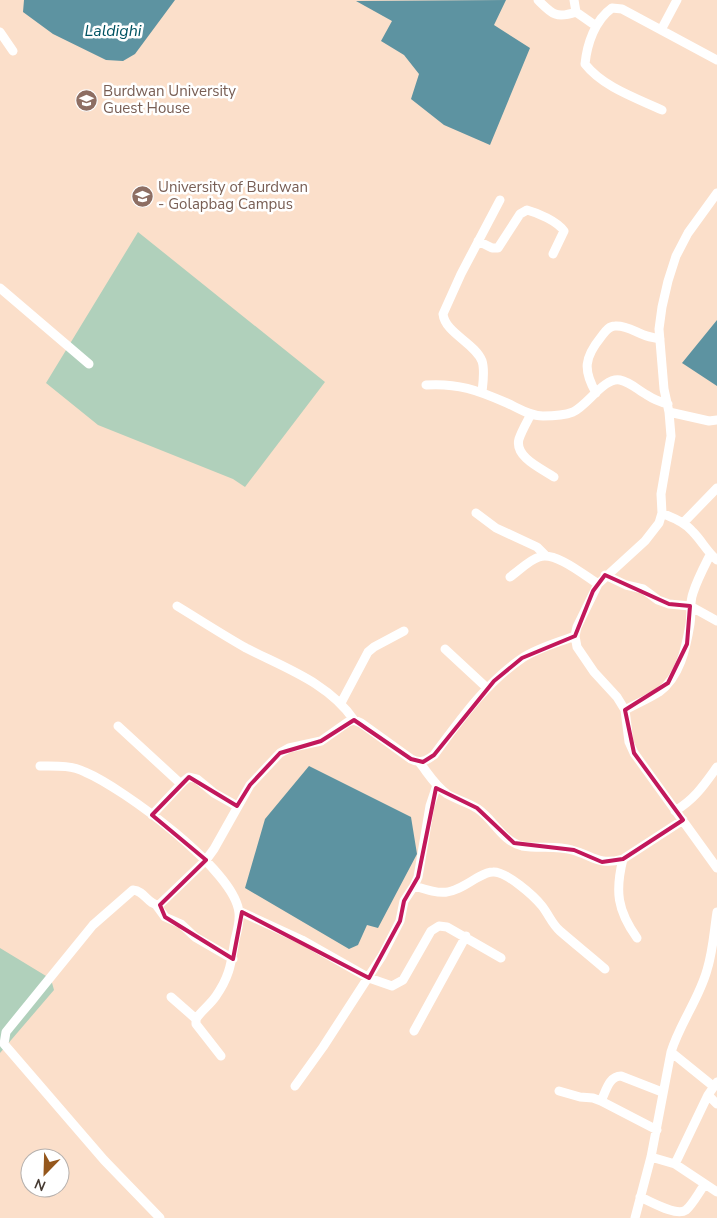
<svg xmlns="http://www.w3.org/2000/svg" width="717" height="1218" viewBox="0 0 717 1218" font-family="'Nunito Sans',sans-serif">
  <rect width="100%" height="100%" fill="#fbdfca"/>
  <path fill="#b0d0bb" d="M138 232 325 382 245 487 233 479 98 425 46 383Z
    M0 948 51 979 54 990 0 1053Z"/>
  <path fill="#5d93a1" d="M24 0H175L135 54 123 61 106 60 53 34 23 12Z
    M506 0 494 25 530 48 490 145 444 125 411 99 419 74 404 55 381 41 392 21 356 1Z
    M717 320V386L682 363Z
    M309 766 411 817 417 854 378 928 367 925 358 945 349 949 245 888 265 819Z"/>
  <g fill="none" stroke-linecap="round" stroke-linejoin="round">
    <path stroke="#fff" stroke-width="9" d="M538 0C552 14 556 19 576 12
      M574 0 576 12 596 26
      M661 30 677 0
      M0 32 13 51
      M662 110C636 98 603 87 585 64 587 44 595 20 612 8L622 9 717 60
      M717 193 688 233 676 256 668 281 662 307 659 329 664 389 669 412 671 436 661 494 662 513 659 523 645 541 598 584 577 627 575 636 577 647 594 672 617 697 625 710 629 742 634 753 717 868
      M478 241 492 248H498L520 214 527 210C538 213 557 221 564 231L553 254
      M0 288 89 364
      M426 385C458 383 477 390 507 403 518 408 530 416 543 416 552 416 565 415 573 412 588 405 604 377 620 380 630 382 638 390 647 395 653 399 660 402 668 404
      M482 392C483 383 485 370 482 361 475 343 445 333 443 314L461 274 500 200
      M596 393C583 370 584 358 601 337 605 332 608 326 615 326 626 325 635 332 644 335 649 337 655 338 660 339
      M669 412 709 421 717 420
      M531 414C527 422 522 430 519 439 514 457 542 469 554 477
      M476 513 496 528 537 547 546 556
      M662 513C673 518 685 522 693 532 702 541 707 552 717 560
      M683 523 717 488
      M605 575 626 585 643 589 658 600 669 604 690 606 717 621
      M510 577C519 571 529 560 539 557 555 551 584 575 598 584
      M177 606C200 620 223 635 246 648 285 668 329 683 354 720
      M445 649 486 687
      M341 703 368 652 374 647 404 631
      M625 710C636 704 648 699 659 692 680 677 686 648 690 624 692 613 689 604 693 593 697 580 704 567 710 555
      M118 726 181 784
      M419 762C428 773 435 786 447 794 457 800 469 803 478 809 494 820 502 841 522 846 539 849 556 845 572 850 594 856 598 866 623 859L683 820
      M40 766C56 766 71 765 85 772 123 788 236 871 239 913 240 923 237 931 235 940 231 963 230 976 216 996 210 1005 201 1011 196 1019V1024L221 1056
      M675 811C695 799 704 785 717 767
      M152 815 184 781 189 777 197 779 214 793 237 806
      M623 859C615 891 617 910 637 938
      M414 886C444 895 448 896 475 879 481 876 486 872 493 872 506 871 534 896 542 906 549 915 552 924 560 931 575 944 590 956 605 969
      M157 906 165 917 181 924 195 937 233 959
      M239 911 302 940 369 978 392 986 403 980 431 931 439 926 447 927 501 958
      M171 997 196 1019
      M414 1031 466 936
      M671 1052 713 1086
      M295 1086 323 1047 382 956 400 921 404 901 414 886 418 877 430 806 437 785
      M559 1091 580 1097 593 1098 601 1101 657 1130
      M708 1095 717 1104
      M601 1101C606 1091 609 1076 621 1076L662 1092
      M651 1157 675 1164 717 1192
      M675 1164 708 1095 717 1082
      M640 1197C650 1201 676 1217 686 1210 693 1204 699 1192 705 1184
      M160 1218 104 1160 4 1044 6 1032 93 925 133 890C145 891 148 905 159 905L206 860 214 849 250 785 280 753 289 748 321 741 348 722 354 720 361 723 411 759C420 764 426 761 434 755 460 720 485 684 521 659 537 648 557 643 575 636
      M635 1218 651 1157 671 1052C680 1023 699 999 707 970 713 951 714 931 717 912"/>
  </g>
  <path fill="none" stroke="#c2185b" stroke-width="4" stroke-linejoin="round" d="M605 575 669 604 690 606 687 644 668 683 625 710 634 753 683 820 623 859 602 862 574 850 514 843 477 808 436 788 418 877 404 901 400 921 369 978 242 912 233 959 165 917 160 905 206 860 152 815 189 777 237 806 250 785 280 753 321 741 354 720 411 759 423 762 434 755 494 681 522 658 575 636 593 591Z"/>
  <defs>
    <symbol id="university-disc" viewBox="-11 -11 22 22"><circle r="9.5" fill="#8d6e63" stroke="#fff"/><path d="M0-5L7-2L0 1L-7-2ZM-4 1L0 2.5L4 1V4Q0 6-4 4Z" fill="#fff"/></symbol>
  </defs>
  <g fill-rule="evenodd">
    <use href="#university-disc" x="74" y="88" width="25" height="25"/>
    <use href="#university-disc" x="130" y="184" width="25" height="25"/>
  </g>
  <g text-anchor="middle" stroke-width="5" stroke-linejoin="round" paint-order="stroke">
    <g font-size="15" fill="#785e54" stroke="#fff" text-anchor="start">
      <text x="103" y="96">Burdwan University<tspan x="103" dy="17">Guest House</tspan></text>
      <text x="158" y="192">University of Burdwan<tspan x="158" dy="17">- Golapbag Campus</tspan></text>
    </g>
    <g font-size="16" font-style="italic" fill="#005362" stroke="#fff">
      <text x="113" y="36">Laldighi</text>
    </g>
  </g>
  <g transform="translate(45 1173) rotate(203)"><circle r="24" fill="#ffffff" stroke="#b5b0ad"/>
  <path d="M0-4L9 19L0 12L-9 19Z" fill="#95571c"/>
  <text y="-8" font-size="14" font-weight="bold" text-anchor="middle" fill="#463a32">N</text>
  </g>
</svg>
